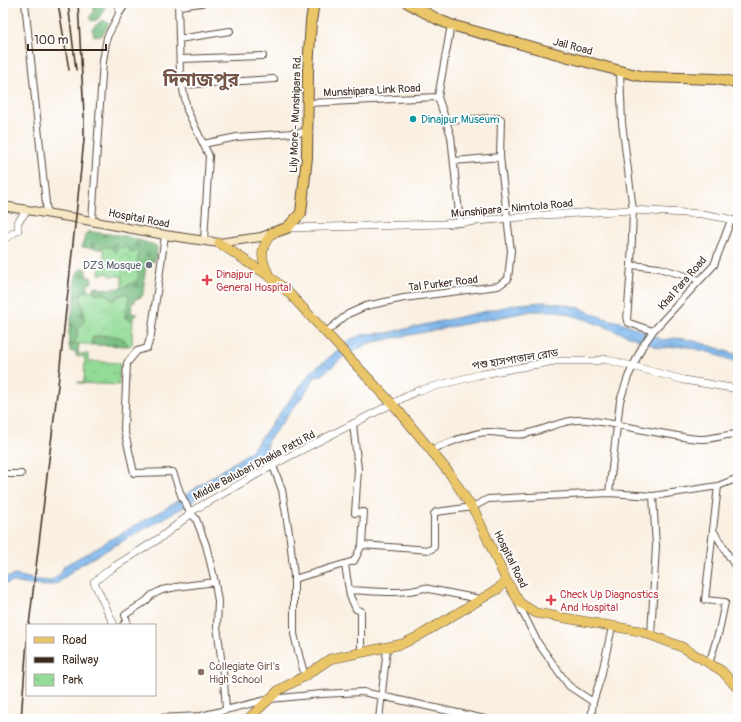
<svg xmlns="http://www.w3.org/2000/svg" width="741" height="722" viewBox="0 0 741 722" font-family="Pangolin,'Noto Sans Bengali',sans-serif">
  <defs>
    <pattern id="forest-firs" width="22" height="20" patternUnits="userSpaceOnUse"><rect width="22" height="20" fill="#76bc80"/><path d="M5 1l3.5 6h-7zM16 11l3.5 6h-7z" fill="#629968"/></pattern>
    <pattern id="park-crowns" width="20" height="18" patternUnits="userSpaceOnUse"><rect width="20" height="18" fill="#93dc97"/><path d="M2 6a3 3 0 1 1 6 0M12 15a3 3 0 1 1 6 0" fill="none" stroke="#80bd82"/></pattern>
    <pattern id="water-waves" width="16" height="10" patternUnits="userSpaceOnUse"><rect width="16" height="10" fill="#7bb6ed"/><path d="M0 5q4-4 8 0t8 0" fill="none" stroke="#6694bf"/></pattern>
  </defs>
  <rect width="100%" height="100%" fill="#fff"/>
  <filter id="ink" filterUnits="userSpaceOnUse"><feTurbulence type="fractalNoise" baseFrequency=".025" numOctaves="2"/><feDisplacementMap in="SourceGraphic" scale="8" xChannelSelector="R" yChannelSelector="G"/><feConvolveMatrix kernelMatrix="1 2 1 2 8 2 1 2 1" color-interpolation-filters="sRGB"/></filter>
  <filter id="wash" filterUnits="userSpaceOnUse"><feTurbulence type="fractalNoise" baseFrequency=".012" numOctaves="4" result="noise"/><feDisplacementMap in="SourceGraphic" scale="16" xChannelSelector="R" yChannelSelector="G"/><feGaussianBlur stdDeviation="0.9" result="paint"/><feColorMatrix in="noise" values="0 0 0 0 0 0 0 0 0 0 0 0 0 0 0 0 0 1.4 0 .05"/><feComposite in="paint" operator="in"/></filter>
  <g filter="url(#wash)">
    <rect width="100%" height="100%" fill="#f9f0e2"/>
    <path fill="url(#forest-firs)" stroke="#58734f" d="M94 3H107C103 9 102 15 97 20L91 21 90 16 94 12Z
      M102 20 109 23 107 28 101 36H94L92 29Z
      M87 232H92L125 236 155 245 157 248 156 256 153 262H146L143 295 139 298 135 299V302H132L131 313 138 314 130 320 125 317V312L129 298 124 294 113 300 107 295H96L93 287H99V289L122 288 131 284 138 267 137 258 134 253 128 251 117 250 114 252 111 247 102 248 100 249 82 247 85 236Z
      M82 268 86 269 87 277H91L92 283H88V290L84 291 82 303 85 321 77 332V338L74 343 79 344 78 353 70 351C66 334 72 315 75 298 76 290 74 283 76 276 77 272 79 270 82 268Z
      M98 336C109 336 124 333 129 346L93 345 91 342 93 338Z"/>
    <path fill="url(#park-crowns)" stroke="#67835a" d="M105 247H111L115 252 119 248 126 247 131 252H137L139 253C136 259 139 264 136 269L139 275 136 281 122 288V276H110L109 273 99 274 100 259H104V250L100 249Z
      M93 290 96 294C104 292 106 296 113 300L124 294 128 295C130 302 125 310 125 317L130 320 133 318 132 344 129 346 124 339C115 335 102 334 93 337L91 342 93 345 74 343 77 338 79 327C89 322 83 308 80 299L84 291Z
      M76 354H88V361L120 363 119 385 78 383V382H84L85 357 76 356Z"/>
    <path fill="url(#water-waves)" stroke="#5b7086" d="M544 302 563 304 580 308 603 318 624 323 663 340 675 338 692 340 738 355V363L712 353 684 346 660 348 587 320 558 311H532L369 343 342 358 321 376 315 377 306 392 267 442V450L261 456 200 492 193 502 80 565 58 583 49 586 30 585 13 582 3 584V578L16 575 37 580 51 581 61 573 64 566 166 508 251 451 311 372 331 356 349 340 364 334 387 333 518 304Z"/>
  </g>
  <g filter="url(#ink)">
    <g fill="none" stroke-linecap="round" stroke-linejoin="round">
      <defs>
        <path id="minor" d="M25 3 47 213
          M178 3 180 74 187 110 209 156 204 241
          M179 6 202 3
          M119 14 126 3
          M451 25 438 97 451 136 460 223
          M179 39 230 31
          M180 59 263 56
          M620 71 622 123 633 210 631 265 659 268 700 280
          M182 85 274 79
          M308 103 438 97
          M203 144 237 137 307 132
          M454 161 500 157
          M92 221 103 61 107 37 119 14 118 3
          M165 235 151 335 147 348 137 351 127 363 124 429 134 473 173 472 181 495 190 512 196 519 206 545 214 578 218 601 217 626 224 681 226 710
          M631 265 627 321 629 323 653 331
          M326 332 348 314 366 306 404 298 498 286 508 279 511 251 500 157 501 119 498 118 445 120
          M353 424 358 469 355 513 364 512 362 545
          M430 450C445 445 472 432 488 432 500 432 512 436 524 434 544 431 565 418 586 420 615 423 643 431 672 435 682 437 692 439 702 439 714 439 726 434 738 434
          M273 466 282 490 290 539 294 577V634L299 655 305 676
          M3 474H21
          M609 493 620 401 628 377 642 347 653 331 714 265 731 220
          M713 530 738 571
          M345 565 350 596 356 609 361 611V653
          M294 579 354 561 362 545 430 550 434 547V514L436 512 473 507 488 499 609 493 653 496 718 486 738 478
          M349 590C374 591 401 595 424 588L480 599
          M518 603 538 643 569 686 593 702
          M123 625 127 621 125 615 146 601 152 595 162 590 176 587 215 582
          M651 636 656 546 653 496
          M709 664 719 631 725 602 705 600 718 486
          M159 718 201 716 270 699 321 694 363 692 485 719
          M379 719 387 648
          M591 719 593 702 601 677 612 627"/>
        <path id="tertiary" d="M287 228 444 224 544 215 633 210 702 214 725 218 738 222
          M3 240 18 230V222L27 210
          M114 625 94 582 109 570 160 538 188 516 190 512 286 458 417 391 478 375 555 361H595L605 359 684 380 738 389"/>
        <path id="secondary" d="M3 206 75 218 165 235 219 243 261 237 272 233"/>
        <path id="primary" d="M219 243 269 276 286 290 398 410 450 474 476 514 506 580 520 603 536 613 640 631 682 647 722 671 738 689
          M269 275C260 258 260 248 272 233
          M248 719 279 690 305 676 330 659 402 644 417 637 498 589 506 580"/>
        <path id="trunk" d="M408 3 437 19 451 25 620 71 645 77 716 79 738 83
          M272 233 287 228 301 213 307 157 308 70 311 21 314 3"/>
      </defs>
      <use href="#minor" stroke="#58483b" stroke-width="8"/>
      <use href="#tertiary" stroke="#58483b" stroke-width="8"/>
      <use href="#secondary" stroke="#58483b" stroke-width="10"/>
      <use href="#primary" stroke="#58483b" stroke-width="10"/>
      <use href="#trunk" stroke="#58483b" stroke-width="12"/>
      <use href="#minor" stroke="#fff" stroke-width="6"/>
      <use href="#tertiary" stroke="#fff" stroke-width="7"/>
      <use href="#secondary" stroke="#f7e8c3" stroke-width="8"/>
      <use href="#primary" stroke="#ebc669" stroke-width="9"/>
      <use href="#trunk" stroke="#ebc669" stroke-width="10"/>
      <path stroke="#3b2a1e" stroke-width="1.5" d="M58 3 69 70
        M68 3 76 70
        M29 625 58 385 84 140V115L78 3
        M21 719 27 641"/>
    </g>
  </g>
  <circle fill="#0f9aa8" stroke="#fff" stroke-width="1.5" cx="413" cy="119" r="4"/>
  <circle fill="#6b7280" stroke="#fff" stroke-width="1.5" cx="149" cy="265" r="4"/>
  <g fill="#e0444e" stroke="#fff" stroke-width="1.5">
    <path d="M205 274h4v4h4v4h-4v4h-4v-4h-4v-4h4z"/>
    <path d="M549 594h4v4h4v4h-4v4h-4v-4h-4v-4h4z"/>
  </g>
  <circle fill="#8d6e63" stroke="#fff" stroke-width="1.5" cx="201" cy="672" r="4"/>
  <g text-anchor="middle" stroke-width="3.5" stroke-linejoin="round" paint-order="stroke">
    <g font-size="11" fill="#3b2a1e" stroke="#fff">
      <text transform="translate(573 46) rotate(15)" y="4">Jail Road</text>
      <text transform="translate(372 90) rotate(-3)" y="4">Munshipara Link Road</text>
      <text transform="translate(295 114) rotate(-88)" y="4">Lily More - Munshipara Rd.</text>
      <text transform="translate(512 208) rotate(-5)" y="4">Munshipara - Nimtola Road</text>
      <text transform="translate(139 218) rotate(11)" y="4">Hospital Road</text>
      <text transform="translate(443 283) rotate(-7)" y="4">Tal Purker Road</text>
      <text transform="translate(682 283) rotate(-49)" y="4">Khal Para Road</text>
      <text transform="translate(515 359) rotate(-9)" y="4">পশু হাসপাতাল রোড</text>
      <text transform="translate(254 465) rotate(-28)" y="4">Middle Balubari Dhakia Patti Rd</text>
      <text transform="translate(511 559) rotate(64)" y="4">Hospital Road</text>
    </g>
    <g font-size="11" fill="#0d838f" stroke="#fff" text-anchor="start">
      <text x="421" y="123">Dinajpur Museum</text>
    </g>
    <g font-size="11" fill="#5b616d" stroke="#fff" text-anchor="end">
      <text x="141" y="269">DZS Mosque</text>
    </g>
    <g font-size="11" fill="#be3a42" stroke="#fff" text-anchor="start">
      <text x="216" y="278">Dinajpur<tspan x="216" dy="13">General Hospital</tspan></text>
      <text x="560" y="598">Check Up Diagnostics<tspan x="560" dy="13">And Hospital</tspan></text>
    </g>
    <g font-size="11" fill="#785e54" stroke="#fff" text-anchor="start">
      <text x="209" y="670">Collegiate Girl's<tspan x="209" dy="13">High School</tspan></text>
    </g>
    <g font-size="19" font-weight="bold" fill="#745649" stroke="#fff">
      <text x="201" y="86">দিনাজপুর</text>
    </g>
  </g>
  <rect width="741" height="722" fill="none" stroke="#fff" stroke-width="16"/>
  <rect x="26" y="624" width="130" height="72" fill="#ffffff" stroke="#b1aaa5"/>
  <rect x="34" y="637" width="20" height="6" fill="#ebc669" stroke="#b1aaa5"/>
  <text x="62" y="644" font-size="12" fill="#3b2a1e">Road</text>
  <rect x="34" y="657" width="20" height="6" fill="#3b2a1e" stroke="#b1aaa5"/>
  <text x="62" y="664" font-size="12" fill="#3b2a1e">Railway</text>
  <rect x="34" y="674" width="20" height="12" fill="url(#park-crowns)" stroke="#b1aaa5"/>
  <text x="62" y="684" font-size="12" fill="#3b2a1e">Park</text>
  <path d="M28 44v6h78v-6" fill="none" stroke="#3b2a1e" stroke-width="2"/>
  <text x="34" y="44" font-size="12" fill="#3b2a1e" stroke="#ffffff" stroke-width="3" paint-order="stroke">100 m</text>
</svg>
